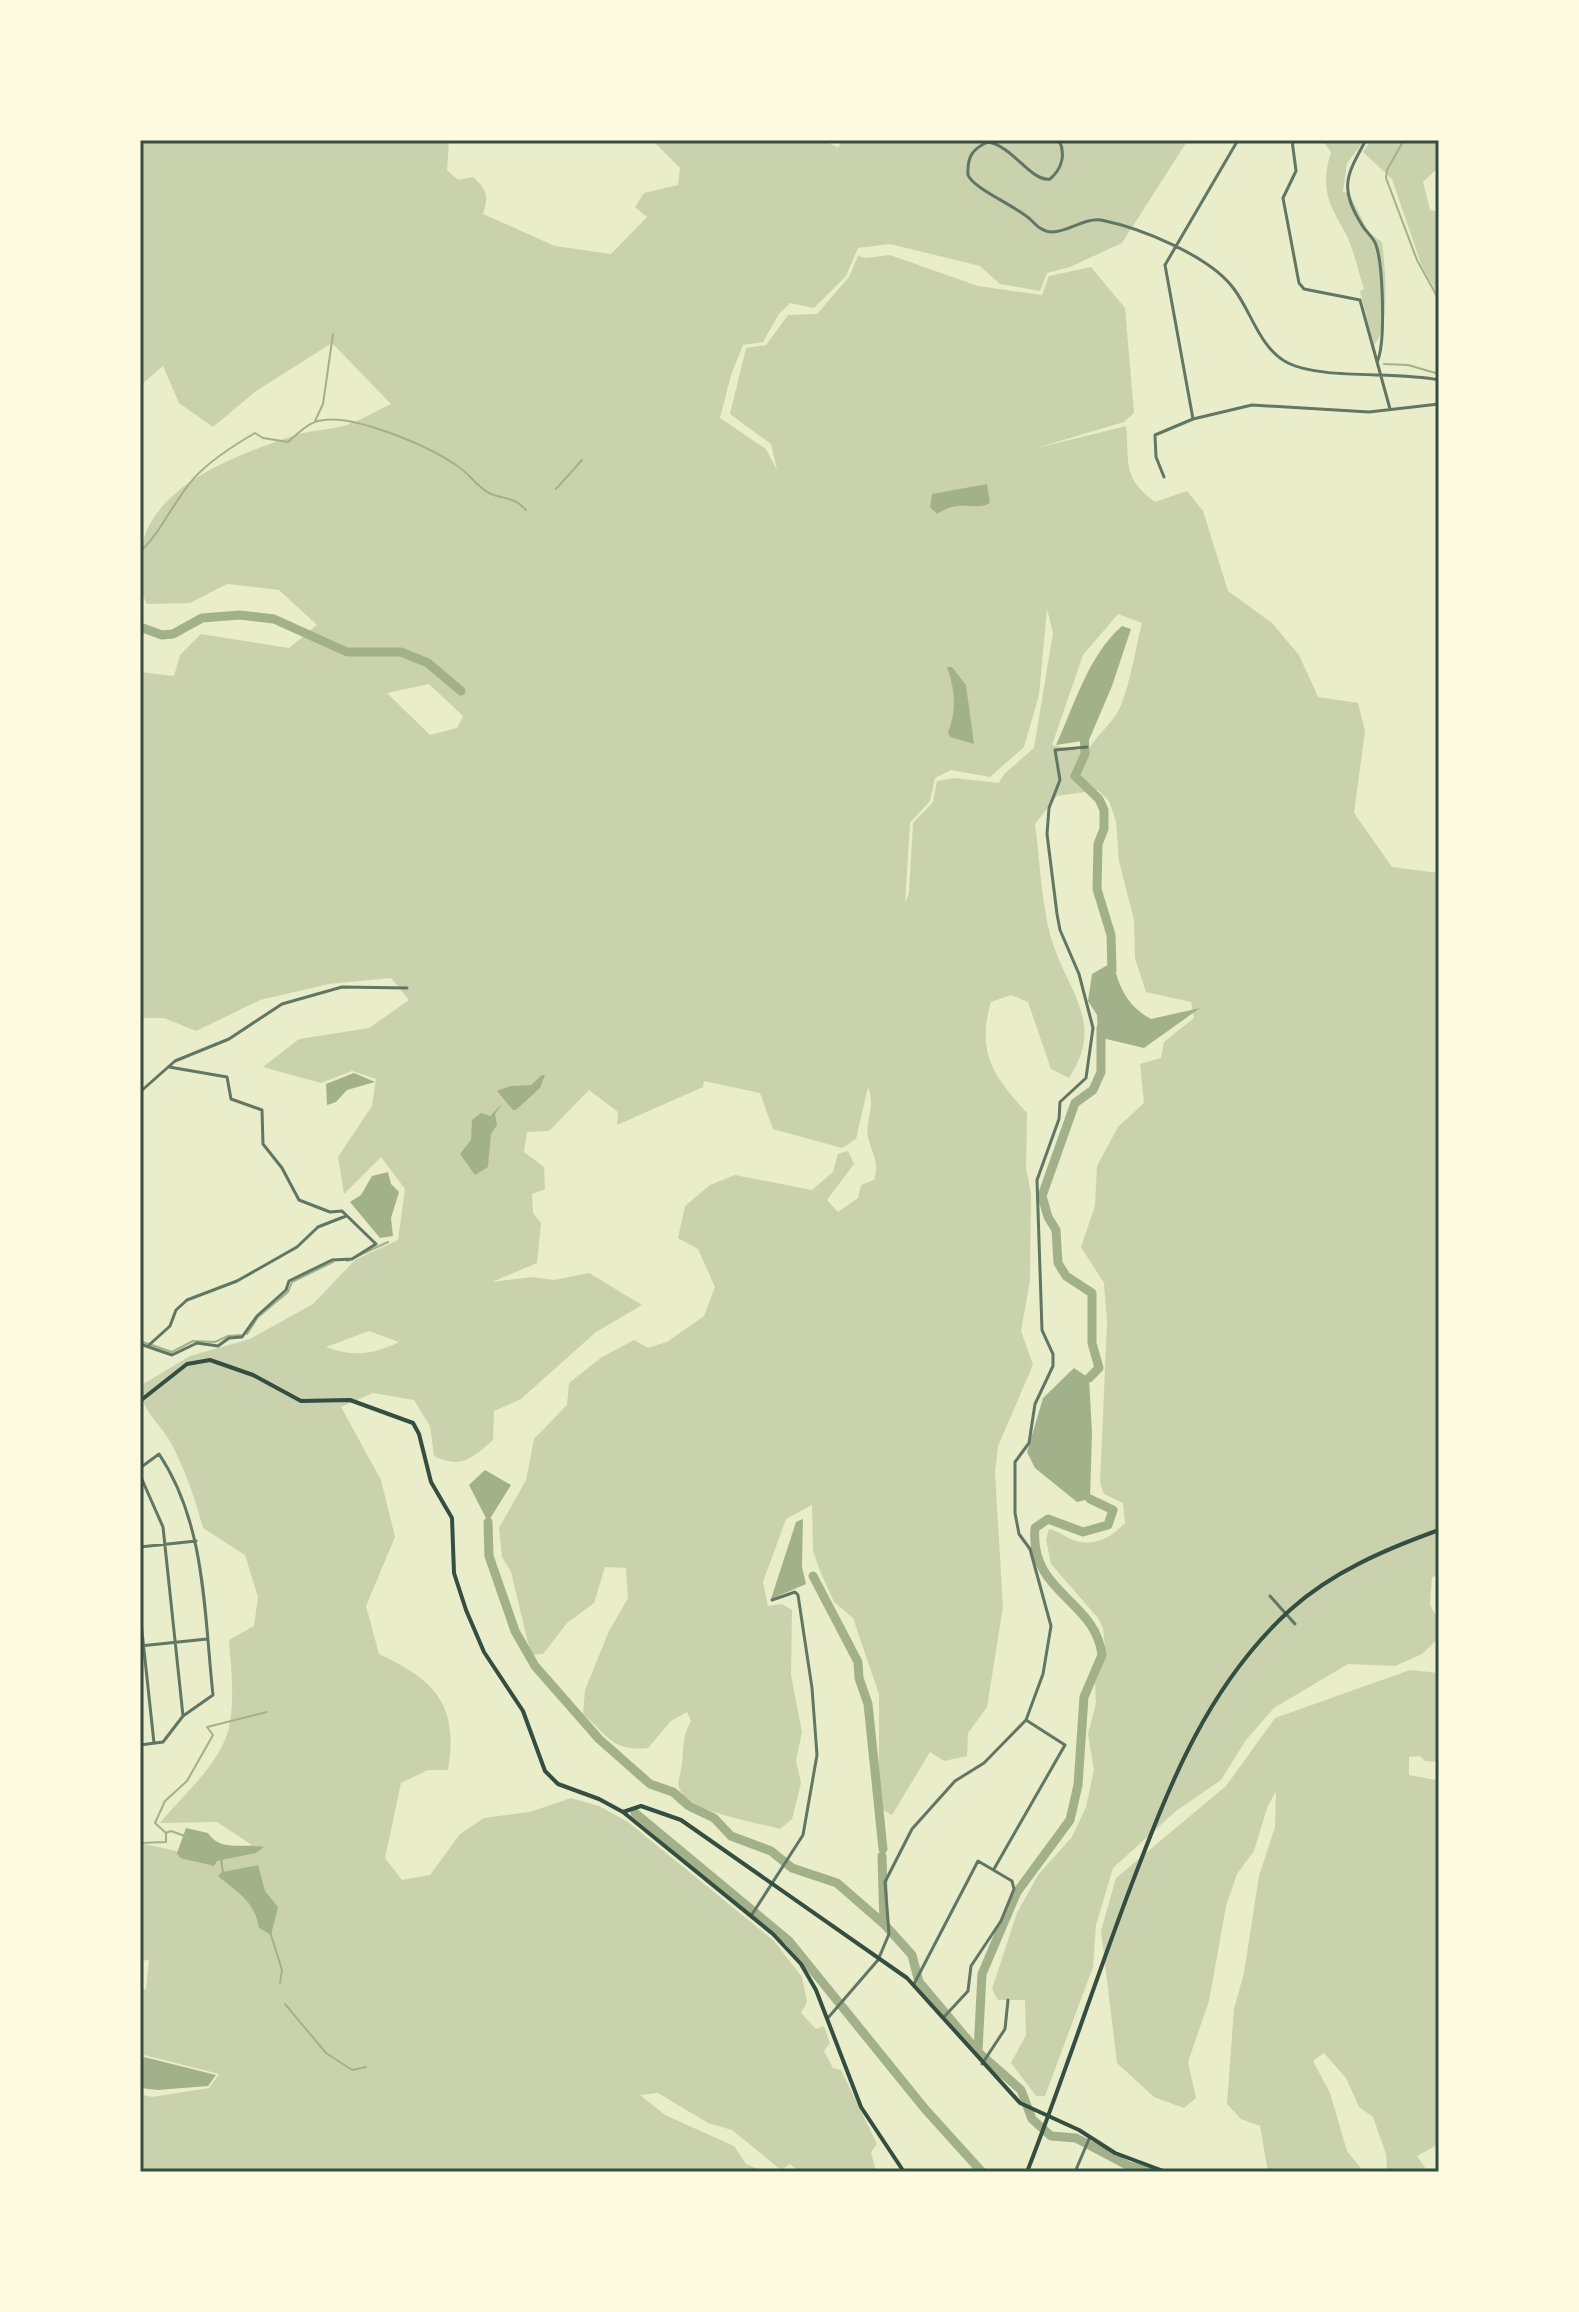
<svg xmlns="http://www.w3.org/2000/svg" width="1579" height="2312" viewBox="0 0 1579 2312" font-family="'Zilla Slab',serif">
  <rect width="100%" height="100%" fill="#e9edc9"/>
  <path fill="#cad2ad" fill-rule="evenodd" d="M140 140H449L447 170 458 180 473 177C487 190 489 196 483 214L555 246 611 254 647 217 635 207 644 193 678 185 680 168 652 140H819L838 147 843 140H1188L1122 243 1070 267 1047 273 1040 291 1000 284 980 266 890 244 858 248 846 276 814 308 790 303 779 314 763 342 743 345 731 375 720 418 766 449 777 470 771 444 730 414 746 348 766 345 788 315 817 314 849 277 858 256 866 258 890 255 978 286 1042 295 1049 276 1091 267 1125 308 1134 413 1124 422 1033 449 1126 426C1130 463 1121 477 1155 502L1187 491 1203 511 1228 591 1272 623 1299 655 1318 697 1358 703 1365 731 1354 813 1392 867 1439 873V1575L1432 1577 1430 1605 1439 1621V1638L1422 1654 1395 1666 1348 1664 1274 1708 1246 1740 1221 1780 1176 1811 1113 1868 1096 1925 1093 1967 1045 2096H1036L1011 2063 1026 2035 1025 2000H998L992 1989 1017 1913 1038 1875 1072 1837 1086 1807 1094 1770 1088 1734 1096 1703 1095 1683 1106 1656 1103 1628 1098 1618 1051 1564 1046 1539 1049 1529C1060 1531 1064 1537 1073 1540 1093 1548 1112 1537 1125 1523L1123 1503 1104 1494 1100 1483 1107 1323 1104 1283 1081 1247 1095 1206 1097 1166 1118 1127 1144 1103 1140 1064 1161 1058 1164 1042 1194 1018 1191 1002 1146 992 1135 958 1134 920 1119 861 1116 821 1109 801 1098 790 1057 796 1035 824C1040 860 1041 899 1050 934 1065 990 1107 1021 1069 1078L1051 1069 1028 1002 1011 995 991 1002C976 1053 994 1077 1027 1113L1026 1168 1031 1193 1030 1280 1021 1331 1033 1365 998 1446 995 1473 1003 1607 987 1707 968 1733 967 1756 944 1761 930 1752 892 1815 879 1808V1694L853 1618 834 1602 820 1571 813 1551 812 1505 786 1519 763 1582 768 1606 782 1604 792 1610 791 1675 802 1732 796 1761 801 1783 792 1819 780 1829C757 1822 684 1812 679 1787 677 1781 682 1770 682 1763 684 1745 682 1738 691 1721L687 1712 671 1721 648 1748C612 1752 608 1735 583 1714L585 1690 609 1631 628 1598 626 1568 605 1567 594 1603 567 1623 543 1654 531 1655 511 1572 502 1557 499 1528 526 1480 534 1439 567 1405 569 1383 602 1357 634 1340 648 1348 667 1342 704 1316 715 1287 698 1249 678 1238 685 1206 710 1185 735 1175 812 1190 833 1172 838 1154 848 1151 854 1164 827 1200 838 1212 858 1198 861 1185 874 1180C880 1163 872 1154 868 1137 865 1119 876 1106 868 1087L856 1139 842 1148 773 1129 760 1093 704 1081 703 1087 617 1125 618 1112 589 1090 549 1131 527 1132 524 1152 544 1167 545 1189 532 1194 533 1213 541 1223 537 1263 492 1282 532 1277 554 1280 589 1273 642 1305 596 1332 521 1399 494 1411 493 1440C471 1459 462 1469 434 1456L430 1426 414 1400 373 1393 341 1407 381 1480 395 1537 366 1606 379 1654C435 1680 459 1705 448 1770H428L401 1783 385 1858 402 1880 430 1875 460 1834 484 1818 530 1812 571 1798 599 1806 628 1822 774 1941 802 1977 807 2002 801 2013 816 2029 824 2026 830 2043 824 2051 833 2068 841 2070 877 2144 871 2152 876 2172H800L790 2164 781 2170 732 2130 708 2123 658 2093 640 2095 665 2115 734 2146 746 2164 766 2172H140V2094L152 2097 209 2088 219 2074 140 2054V1990L146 1989 149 1960 140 1961V1843L212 1859 252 1845 217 1822 160 1823C182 1796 222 1762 229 1727 235 1699 231 1668 229 1640L254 1626 258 1597 245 1555 203 1528C195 1499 186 1472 172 1445 162 1425 140 1410 140 1386L190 1356 250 1339 313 1304 355 1260 398 1240 405 1189 381 1157 344 1194 338 1157 372 1106 376 1079 352 1071 321 1083 263 1067 299 1039 369 1028 409 1000 391 978 329 984 260 1000 196 1031 164 1018H140V672L174 676 180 655 201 634 289 648 317 625 279 590 227 584 190 603 147 604C139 590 140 579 140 563 140 488 238 454 299 434 316 429 336 430 352 423 365 418 378 410 391 404L332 343 256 391 213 427 179 403 163 366 140 386ZM1047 609 1053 633 1034 748 1004 774 999 783 954 778 937 781 933 802 913 823 909 893 905 903 910 823 930 801 935 778 951 770 990 777 1024 747 1039 695ZM1118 614 1142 623C1135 650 1131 680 1121 705 1114 724 1094 736 1088 752L1052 745 1083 655ZM429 684 463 716 457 728 430 735 387 693ZM369 1331 399 1342C372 1355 353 1357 326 1347Z
    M1322 140H1365L1347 163 1343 192 1349 193 1369 233 1382 242C1385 267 1391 326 1374 345L1360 291 1364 289C1358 271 1354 250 1346 234 1328 202 1320 189 1331 152Z
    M1407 140H1439V167L1423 182 1430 210 1439 212V297L1421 264 1392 179 1363 152 1369 143Z
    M1410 1670 1439 1673V1762L1425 1761 1420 1756 1409 1757V1775L1436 1780 1439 1776V2144L1417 2156 1428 2172H1387L1386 2154 1373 2117 1359 2107 1346 2078 1324 2053 1313 2061 1330 2093 1347 2151 1364 2172H1268L1260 2126 1241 2119 1227 2104 1234 2009 1244 1973 1259 1876 1275 1827 1276 1791 1267 1808 1254 1851 1237 1874 1226 1906 1209 2001 1188 2062 1196 2098 1184 2108 1154 2097 1117 2063 1101 1931 1116 1878 1226 1786 1275 1718Z"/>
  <path fill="#a3b18a" d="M987 484 990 503C973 512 962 498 937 514L930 507 932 494Z
    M1122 626 1131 629 1112 686 1089 740 1056 745C1075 704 1088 656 1122 626Z
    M947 667H952L966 685 974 744 950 737 948 732C957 710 955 690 947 667Z
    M1113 962C1119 987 1127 1006 1151 1019L1200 1008 1144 1048 1098 1037 1097 1015 1088 1001 1092 974Z
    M354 1073 375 1082 347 1090 336 1102 327 1105 326 1084Z
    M542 1075H545L540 1088 516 1110H513L497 1091 510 1086 531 1085Z
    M503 1103 495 1114 497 1125 491 1134 488 1167 475 1175 460 1154 471 1140 472 1120 481 1113 490 1116Z
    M388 1172 391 1184 399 1192 391 1218 393 1236 380 1238 350 1202 361 1195 372 1176Z
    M1074 1368 1089 1378 1092 1433 1090 1499 1077 1502 1035 1468 1027 1452 1043 1398Z
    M485 1470 511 1485 488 1522 469 1485Z
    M803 1519 802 1567 806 1584 771 1599 796 1522Z
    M186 1828 208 1833C220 1852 244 1843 264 1847L256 1853 217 1861 214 1866 180 1858 177 1853Z
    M258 1865 265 1891 278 1907 271 1935 259 1928C254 1900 238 1893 218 1876L222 1872Z
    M140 2056 216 2075 208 2086 158 2090 140 2088Z"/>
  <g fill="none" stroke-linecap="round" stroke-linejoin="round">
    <path stroke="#a3b18a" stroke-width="2" d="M1404 140 1387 170 1386 178 1417 260 1439 300
      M1384 364 1408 365 1439 374
      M1437 365 1439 356
      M315 421 323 404 333 334
      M556 489 582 460
      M140 552C163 530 174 500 195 477 210 461 236 444 255 433L263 438 288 442C297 434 307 424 318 421 351 412 428 446 456 465 468 472 476 486 489 493 504 500 514 496 526 510
      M347 1261 388 1242
      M247 1334 258 1317 288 1292 292 1282 333 1262
      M140 1341 172 1352 193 1341 215 1342 228 1336 241 1335
      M166 1833 171 1831 185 1836
      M140 1843 166 1842V1833L155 1823 165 1801 187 1781 213 1735 207 1727 267 1712
      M221 1859 223 1872
      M270 1932 282 1970 280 1983
      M285 2004 326 2053 352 2070 366 2067"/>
    <path stroke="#a3b18a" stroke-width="9" d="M140 627 162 635 173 634 202 618 240 615 274 619 347 652H401L428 663 461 691
      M1084 730 1085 754 1075 776 1099 799 1104 810V829L1098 844 1097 889 1111 935 1112 971
      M1089 1378 1099 1368 1092 1343V1293L1066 1276 1058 1263 1056 1230 1048 1217 1042 1196 1075 1103 1093 1090 1101 1072V1028
      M488 1522 489 1556 515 1631 535 1666 599 1739 650 1784 673 1792 689 1806 714 1818 731 1836 771 1851 792 1868 837 1883 884 1924 912 1955 919 1982 978 2052 1021 2090 1032 2119 1051 2136 1076 2138 1129 2166 1155 2172
      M813 1576 858 1662 859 1678 868 1704 883 1849
      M635 1813 789 1941 925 2109 982 2172
      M882 1856 884 1924
      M978 2051 982 1974 1017 1892 1070 1820 1078 1785 1084 1697 1102 1655C1095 1599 1029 1593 1035 1528L1048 1519 1083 1532 1108 1525 1113 1510 1090 1499"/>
    <path stroke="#617663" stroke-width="3" d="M1059 140C1066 154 1062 169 1050 179 1031 182 1013 146 988 142 972 149 967 157 968 175 974 189 1014 205 1030 219 1036 225 1042 232 1052 232 1069 232 1083 218 1101 220 1141 228 1210 256 1234 289 1252 313 1260 349 1288 363 1322 380 1397 371 1439 380
      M1292 140 1296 171 1283 198 1299 283 1304 289 1360 300 1390 409
      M1366 140C1346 176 1339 188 1362 225 1366 232 1374 238 1376 245 1383 265 1386 344 1377 362
      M1193 419 1165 265 1238 140
      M1164 477 1156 457 1155 435 1193 419 1252 405 1369 412 1439 404
      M140 1092 175 1061 229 1039 282 1004 342 987 407 988
      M140 1344 172 1355 197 1343 218 1346 229 1338 242 1337 257 1316 286 1290 289 1281 332 1260 352 1259 376 1244 342 1211 330 1212 299 1200 282 1168 263 1144 262 1110 231 1099 227 1077 169 1067
      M149 1345 170 1326 176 1310 187 1300 237 1281 297 1247 318 1227 346 1216
      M140 1468 159 1454C206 1524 204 1613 213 1695L183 1716 163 1742 140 1745
      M140 1475 163 1527 183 1716
      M140 1547 196 1541
      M1270 1596 1295 1624
      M140 1613 154 1743
      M140 1646 207 1639
      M994 1869 1065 1745 1026 1720
      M751 1916 803 1835 817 1755 812 1688 798 1595 795 1592 772 1600
      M914 1984 978 1861 1012 1881 1014 1889 1001 1921 971 1966 968 1991 943 2018
      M827 2019 878 1960 889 1934 885 1882 912 1829 955 1781 984 1763 1026 1720 1043 1674 1051 1626 1030 1549 1019 1534 1015 1513V1462L1029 1443 1035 1404 1053 1366V1354L1042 1330 1037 1180 1059 1119 1060 1102 1086 1078 1093 1028 1079 974 1060 930 1057 914 1047 834 1049 808 1060 780 1055 750 1087 747
      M982 2064 1005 2029 1008 2000
      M1075 2172 1089 2139"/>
    <path stroke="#344e41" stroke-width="4" d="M140 1401 187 1364 210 1360 253 1375 301 1401 350 1400 413 1423 419 1434 431 1482 452 1518 454 1573 466 1610 484 1652 523 1711 545 1771 558 1784 599 1799 623 1812 773 1934 801 1964 816 1990 861 2107 904 2172
      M623 1812 641 1806 681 1820 907 1978 1020 2103 1079 2130 1115 2153 1166 2172
      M1027 2172C1064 2077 1095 1981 1131 1886 1170 1784 1207 1686 1290 1610 1332 1572 1386 1549 1439 1530"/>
  </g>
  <rect width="1579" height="2312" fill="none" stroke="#fefae0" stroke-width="284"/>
  <rect x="142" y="142" width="1295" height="2028" fill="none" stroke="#344e41" stroke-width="3"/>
</svg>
